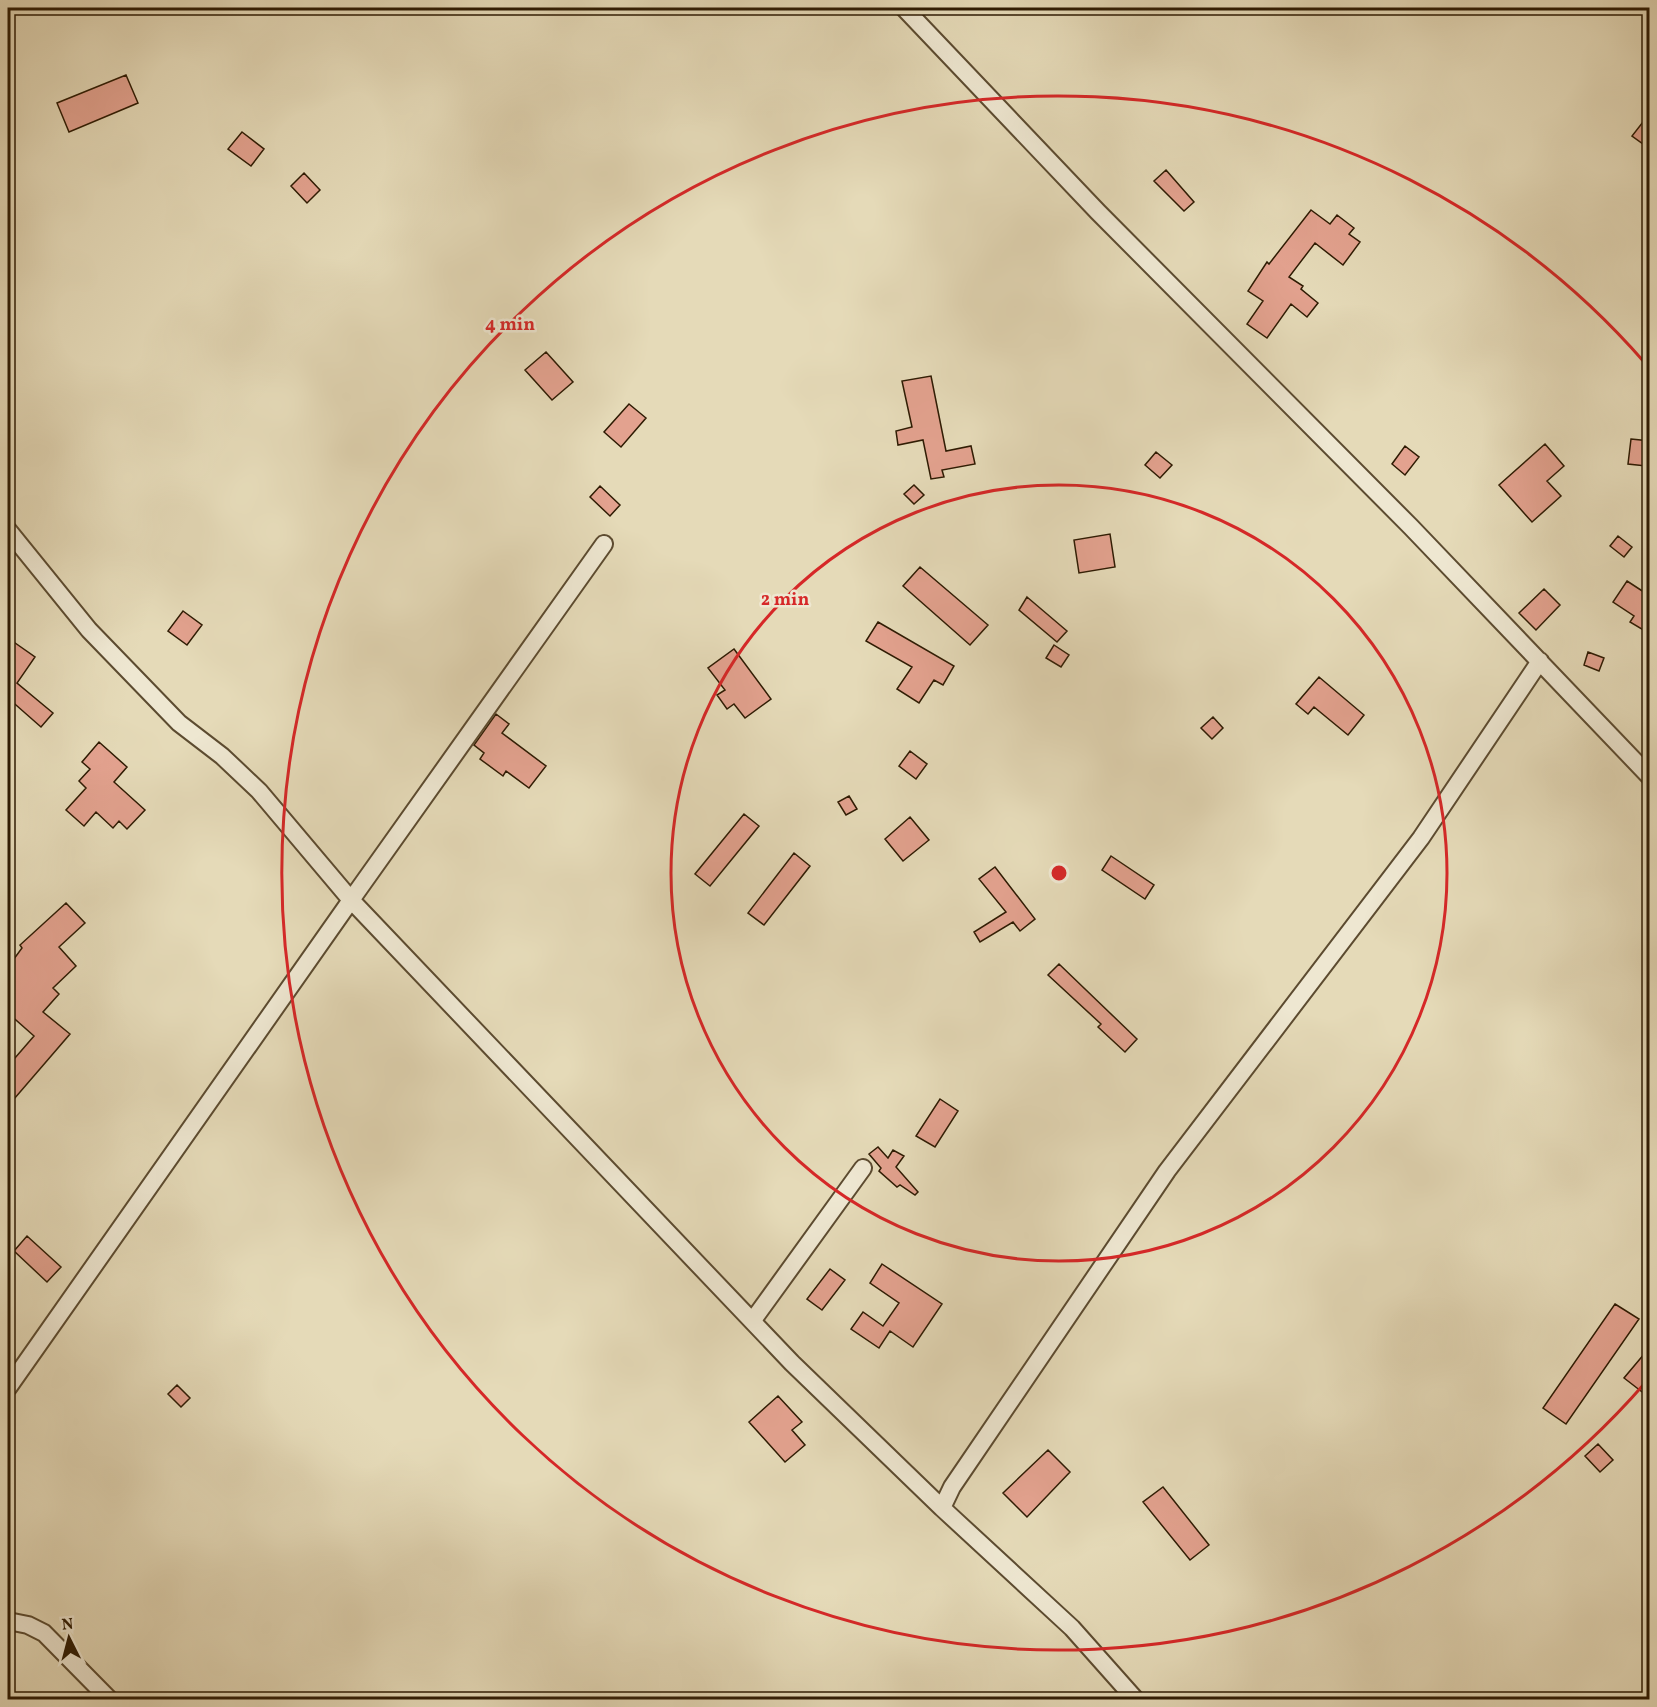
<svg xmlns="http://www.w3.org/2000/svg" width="1657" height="1707" viewBox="0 0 1657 1707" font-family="Vollkorn,serif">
  <rect width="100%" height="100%" fill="#e5dab8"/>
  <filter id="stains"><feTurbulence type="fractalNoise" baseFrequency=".00333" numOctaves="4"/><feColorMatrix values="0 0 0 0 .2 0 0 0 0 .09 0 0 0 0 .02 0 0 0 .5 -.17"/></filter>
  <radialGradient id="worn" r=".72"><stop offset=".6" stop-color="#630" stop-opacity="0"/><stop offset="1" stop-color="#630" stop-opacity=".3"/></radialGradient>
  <path fill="#e3a28f" stroke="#2e1b03" stroke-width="1.5" d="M126 75 138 103 69 132 57 103Z
    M1650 113V149L1632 136Z
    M242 132 264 149 251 166 228 149Z
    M1166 170 1194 202 1184 211 1154 181Z
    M304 173 320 190 307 203 291 186Z
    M1311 210 1330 224 1337 215 1354 228 1349 234 1360 242 1343 265 1315 243 1289 277 1303 286 1301 289 1318 303 1307 317 1291 304 1267 338 1247 324 1263 301 1248 291 1267 262 1269 264Z
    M546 352 573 382 552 400 525 370Z
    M931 376 946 451 971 446 975 464 942 470 944 477 931 479 923 440 898 445 896 431 912 427 902 381Z
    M629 404 646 418 621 447 604 432Z
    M1631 439 1650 441 1646 466 1628 464Z
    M1545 444 1564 466 1547 481 1561 496 1532 522 1499 485Z
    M1405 446 1419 457 1405 475 1392 464Z
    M1156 452 1172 465 1160 478 1145 465Z
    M914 485 924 495 914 504 904 494Z
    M600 486 620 505 610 516 590 497Z
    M1110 534 1115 567 1079 573 1074 540Z
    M1618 536 1632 547 1624 557 1610 546Z
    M920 567 988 625 970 645 903 586Z
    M1627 581 1650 596V634L1630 622 1634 616 1613 602Z
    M1544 589 1560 605 1536 630 1519 613Z
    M1027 597 1067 631 1057 642 1019 610Z
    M183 611 202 625 187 645 168 631Z
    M878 622 954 666 943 685 934 680 919 703 897 689 912 667 866 641Z
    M8 638 35 657 17 683 53 713 41 727 8 698Z
    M1054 645 1069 655 1061 667 1046 658Z
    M734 649 771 699 745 718 734 704 727 709 717 695 725 690 708 668Z
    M1588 652 1604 658 1599 671 1584 665Z
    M1319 677 1364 715 1348 735 1314 707 1308 714 1296 704Z
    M496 714 509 724 502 733 546 766 529 788 506 771 503 776 480 759 484 753 474 745Z
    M1213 717 1223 728 1212 739 1201 728Z
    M99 742 127 767 114 782 145 810 127 829 119 821 113 828 96 812 84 826 66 810 86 788 79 781 90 769 82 762Z
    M910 751 927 764 916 779 899 766Z
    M849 796 857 809 846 815 838 802Z
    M744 814 759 826 710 886 695 874Z
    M910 817 929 840 903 861 885 839Z
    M794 853 810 866 764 925 748 913Z
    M1111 856 1154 885 1145 899 1102 870Z
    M995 867 1035 919 1020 931 1013 922 980 942 974 932 1006 912 979 879Z
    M66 903 85 923 59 947 76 966 53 988 59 994 43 1012 70 1034 8 1106V1066L34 1036 8 1013V967L22 948 20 945Z
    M1059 964 1137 1039 1125 1052 1098 1027 1101 1024 1048 975Z
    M940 1099 958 1111 935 1147 916 1136Z
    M878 1147 888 1158 893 1150 904 1156 896 1167 918 1192 915 1195 900 1185 897 1187 879 1171 881 1168 869 1154Z
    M27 1236 61 1267 47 1282 14 1251Z
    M882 1264 942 1304 913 1347 890 1331 879 1348 851 1329 863 1312 883 1326 899 1303 870 1283Z
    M830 1269 845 1280 822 1310 807 1299Z
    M1615 1304 1639 1319 1566 1424 1543 1408Z
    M1650 1347V1398L1624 1378Z
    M177 1385 190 1398 181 1407 168 1394Z
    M778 1396 802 1422 792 1430 805 1445 785 1462 749 1422Z
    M1598 1444 1613 1460 1600 1472 1585 1456Z
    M1048 1450 1070 1472 1027 1517 1003 1493Z
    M1163 1487 1209 1545 1190 1560 1143 1502Z"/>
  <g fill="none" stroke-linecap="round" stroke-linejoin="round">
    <defs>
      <path id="minor" d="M904 8 1098 212 1411 527 1650 777
        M8 530 89 630 179 723 222 756 259 791 351 900 604 544
        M753 1320 863 1168
        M8 1388 351 900 792 1363 942 1508
        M8 1621 28 1625 44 1633 110 1700
        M1136 1700 1072 1628 942 1508 952 1487 1167 1171 1421 838 1540 661"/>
    </defs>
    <use href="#minor" stroke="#5c4b30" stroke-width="20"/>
    <use href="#minor" stroke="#eee7d1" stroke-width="16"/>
  </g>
  <g fill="none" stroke="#d62828" stroke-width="3">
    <circle cx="1059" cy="873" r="388"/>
    <path d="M1645 1383A777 777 0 1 1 1645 363"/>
  </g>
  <circle cx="1059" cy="873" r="9" fill="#d62828" stroke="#eee7d1" stroke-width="3"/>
  <g font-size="18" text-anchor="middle" font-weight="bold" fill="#d62828" stroke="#eee7d1" stroke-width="5" stroke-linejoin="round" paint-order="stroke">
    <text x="510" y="330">4 min</text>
    <text x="785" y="605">2 min</text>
  </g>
  <rect width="1657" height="1707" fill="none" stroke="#e5dab8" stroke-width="30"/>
  <rect x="9" y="9" width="1639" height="1689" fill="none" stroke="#2e1b03" stroke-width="3"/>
  <rect x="15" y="15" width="1627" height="1677" fill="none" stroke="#2e1b03" stroke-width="1.5"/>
  <g transform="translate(69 1638) rotate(354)" stroke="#eee7d1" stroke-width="4.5" paint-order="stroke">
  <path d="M0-4.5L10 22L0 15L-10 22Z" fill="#2e1b03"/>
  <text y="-9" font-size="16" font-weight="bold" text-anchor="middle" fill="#2e1b03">N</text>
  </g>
  <rect width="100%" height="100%" filter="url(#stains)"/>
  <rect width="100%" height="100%" fill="url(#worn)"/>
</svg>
